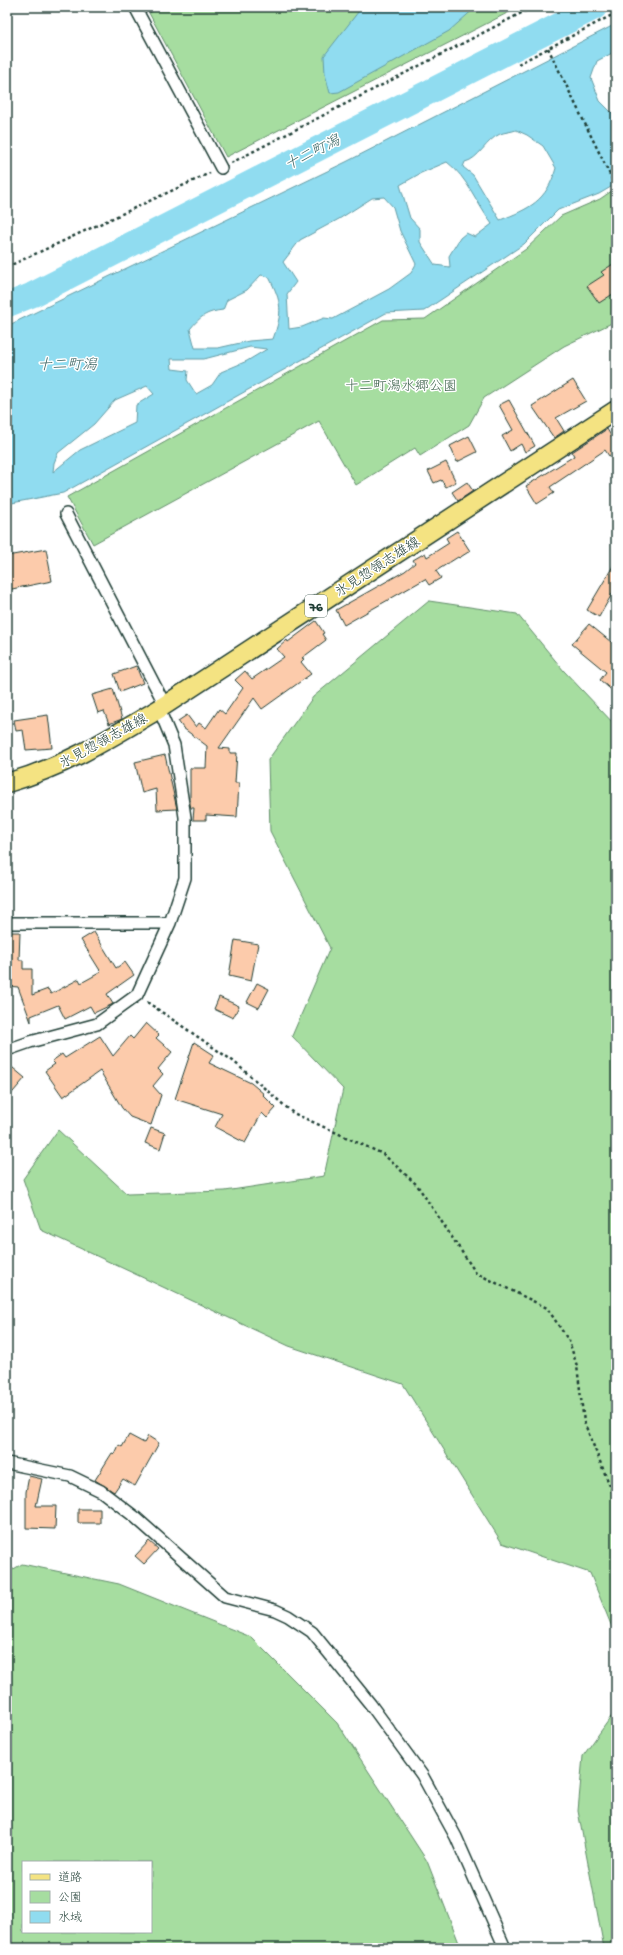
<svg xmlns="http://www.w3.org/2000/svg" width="623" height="1955" viewBox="0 0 623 1955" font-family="'Gochi Hand','Klee One',sans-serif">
  <rect width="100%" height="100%" fill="#fff"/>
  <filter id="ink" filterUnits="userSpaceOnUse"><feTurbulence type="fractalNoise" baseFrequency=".025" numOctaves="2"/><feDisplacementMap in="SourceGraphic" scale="8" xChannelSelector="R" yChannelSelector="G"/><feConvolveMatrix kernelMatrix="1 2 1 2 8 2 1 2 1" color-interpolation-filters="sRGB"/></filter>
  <g filter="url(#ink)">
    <path fill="#a6dda0" stroke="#628d6a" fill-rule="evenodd" d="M162 7H519L226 157 149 13Z
      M616 188V321L564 346 484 398 469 425 420 456 415 448 356 485 319 421 93 544 67 497 383 320 425 319 526 249 561 216 600 199Z
      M429 601 517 614 564 671 616 726V1637L590 1573 502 1543 403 1384 289 1346 41 1230 23 1179 58 1130 127 1194 225 1191 324 1176 343 1089 292 1036 330 948 270 831 268 760 313 697Z
      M22 1564 119 1584 251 1637 337 1723 427 1861 461 1948H7V1573ZM23 1862H151V1932H23Z
      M616 1710V1948H604L578 1811 583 1756Z"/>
    <path fill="#90dcf0" stroke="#639ca5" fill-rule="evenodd" d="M362 7H476L449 31 339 92 330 93 325 74 324 56Z
      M616 24V51L597 61 591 78 600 101 616 117V184L599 194 558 210 524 244 424 311 386 313 63 493 7 504V326L346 162ZM516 130 527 135 543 146 556 168C547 201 529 209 500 220L473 175 463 167 465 162C479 159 486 140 500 134 505 132 511 132 516 130ZM447 162C468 178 476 203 492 224L475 237 466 233 460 238 449 256 450 267 435 265 420 242V229L410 218 400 185 421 173ZM384 197 393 207 400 231 416 264 411 273 389 289 333 319 324 318 302 327 289 329 287 294 296 282 283 262 300 240 339 219 372 198ZM261 275 269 277C282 303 283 311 273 339L249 341 218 348H195L190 329C201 316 206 312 223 310L227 300 247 290ZM250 347 267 349 247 361 221 372 212 385 196 394 187 380 188 371 172 369 171 359H204ZM147 386 154 394 136 405 135 423 80 450 53 472 54 463 58 453 94 424 115 400Z"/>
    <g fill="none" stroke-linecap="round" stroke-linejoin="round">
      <path stroke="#90dcf0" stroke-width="25" d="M7 305 32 295 595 7"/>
    </g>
    <path fill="#fccbab" stroke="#1f3d34" d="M616 262V292L599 303 587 286 604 275 601 272Z
      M573 380 586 401 556 418 564 431 554 438 532 406Z
      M509 400 535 446 525 452 521 444 510 451 502 436 513 430 499 405Z
      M607 429 616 444V451L609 456 605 450 571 473 550 487 554 493 537 504 526 486 574 456 572 452Z
      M469 436 477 452 457 462 450 446Z
      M446 462 456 482 446 487 441 480 434 483 428 471Z
      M467 482 473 491 458 501 452 492Z
      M457 531 470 551 459 558 458 557 436 571 441 578 429 585 425 579 344 625 336 610 405 571 415 563 413 560 425 553 427 557 449 543 446 538Z
      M46 549 52 581 7 590V556Z
      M616 561V587L599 617 587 610Z
      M316 621 324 633 322 634 326 640 302 658 304 659 301 662 311 674 262 709 254 698 219 748 230 749V753H237L235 783H239L237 817 206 815V820H193L194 808H191L190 804V768H206L207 746 183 728 178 721 187 715 196 727 199 723 206 728 219 709 225 714 243 688 235 680 245 671 252 679 284 657 277 649 287 640 288 642Z
      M589 624 616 646V694L600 680 606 672 572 644Z
      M136 666 143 683 120 692 114 674Z
      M113 689 122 719 109 724 104 711 98 713 92 695Z
      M48 715 52 748 26 750 23 730 16 731 14 720Z
      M165 755 177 809 157 810 156 789 142 793 135 762Z
      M7 932H20L19 960H23V969H32V995L48 989 51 994 79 979 81 983 101 972 81 940 94 932 116 968 125 962 134 975 107 994 113 1004 94 1013 90 1006 65 1019 58 1005 31 1016V1022L18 987 7 986 8 948H7Z
      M235 940 258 944 251 981 229 976Z
      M257 983 269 989 259 1008 247 1002Z
      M219 997 239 1006 233 1018 214 1009Z
      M146 1023 159 1035 156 1038 172 1052 158 1069 163 1074 153 1086 161 1095 151 1125 130 1117 122 1108 100 1071 63 1097 45 1071 55 1064 52 1061 62 1054 65 1058 100 1036 113 1056 130 1036 133 1039Z
      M194 1042 214 1055 209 1063 251 1083 264 1094 263 1095 276 1108 267 1118 262 1113 245 1143 215 1127 222 1114 175 1099Z
      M7 1063 25 1078 7 1099Z
      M151 1128 165 1133 160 1149 145 1143Z
      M129 1435 144 1443 148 1436 159 1443 135 1486 123 1479 114 1492 95 1480 112 1453 115 1454 119 1445 122 1447Z
      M29 1476 42 1479 36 1506H56L55 1529 26 1528V1492Z
      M78 1509H100V1523H78Z
      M149 1541 158 1549 144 1564 135 1556Z"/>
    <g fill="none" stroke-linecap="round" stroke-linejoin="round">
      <defs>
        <path id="minor" d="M135 7 221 168
          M66 514 165 705
          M7 923H170
          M7 1050 30 1042 97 1024 137 995 170 923 185 878V817L174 745 159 709
          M7 1463 70 1476 101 1491 135 1517 225 1597 275 1610 288 1616 312 1632 371 1705 422 1775 456 1837 505 1948"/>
        <path id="primary" d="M7 783C66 766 107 740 159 709L616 410"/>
      </defs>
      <use href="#minor" stroke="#1f3d34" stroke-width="14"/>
      <use href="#primary" stroke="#1f3d34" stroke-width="21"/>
      <path stroke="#1f3d34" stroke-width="2.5" stroke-dasharray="3 3" stroke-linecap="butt" d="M548 48 616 187
        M518 64 616 13
        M231 163 533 7
        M7 267 210 173
        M147 1002 233 1061 293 1113 383 1154 417 1185 476 1273 547 1308 569 1341 577 1366 584 1422 616 1501"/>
      <use href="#minor" stroke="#fff" stroke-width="11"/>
      <use href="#primary" stroke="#f4e382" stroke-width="18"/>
    </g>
  </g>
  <g text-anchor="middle" stroke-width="3" stroke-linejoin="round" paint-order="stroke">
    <rect fill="#fff" stroke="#627771" stroke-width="1" x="305" y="595" width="22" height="22" rx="3"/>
    <g font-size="13" font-weight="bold" fill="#1f3d34">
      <text x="316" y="611">76</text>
    </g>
    <g font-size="14" fill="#41654f" stroke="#fff">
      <text x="401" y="390">十二町潟水郷公園</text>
    </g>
    <g font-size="14" fill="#1f3d34" stroke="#fff">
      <text transform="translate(377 566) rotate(-33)" y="5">氷見惣領志雄線</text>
      <text transform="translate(103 740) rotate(-29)" y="5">氷見惣領志雄線</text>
    </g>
    <g font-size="15" font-style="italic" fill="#3b6563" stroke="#fff">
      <text transform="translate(312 152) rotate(-27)" y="5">十二町潟</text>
      <text x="67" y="369">十二町潟</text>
    </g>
  </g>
  <rect width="623" height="1955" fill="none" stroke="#fff" stroke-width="24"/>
  <rect x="12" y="12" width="599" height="1931" fill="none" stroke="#1f3d34" stroke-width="1.5" filter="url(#ink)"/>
  <rect x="22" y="1861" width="130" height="72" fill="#ffffff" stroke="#a5b1ae"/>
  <rect x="30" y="1874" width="20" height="6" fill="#f4e382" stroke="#a5b1ae"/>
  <text x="58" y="1881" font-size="12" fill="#1f3d34">道路</text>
  <rect x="30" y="1891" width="20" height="12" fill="#a6dda0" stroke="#a5b1ae"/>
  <text x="58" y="1901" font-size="12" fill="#1f3d34">公園</text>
  <rect x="30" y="1911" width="20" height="12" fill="#90dcf0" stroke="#a5b1ae"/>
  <text x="58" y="1921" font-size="12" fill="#1f3d34">水域</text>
</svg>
